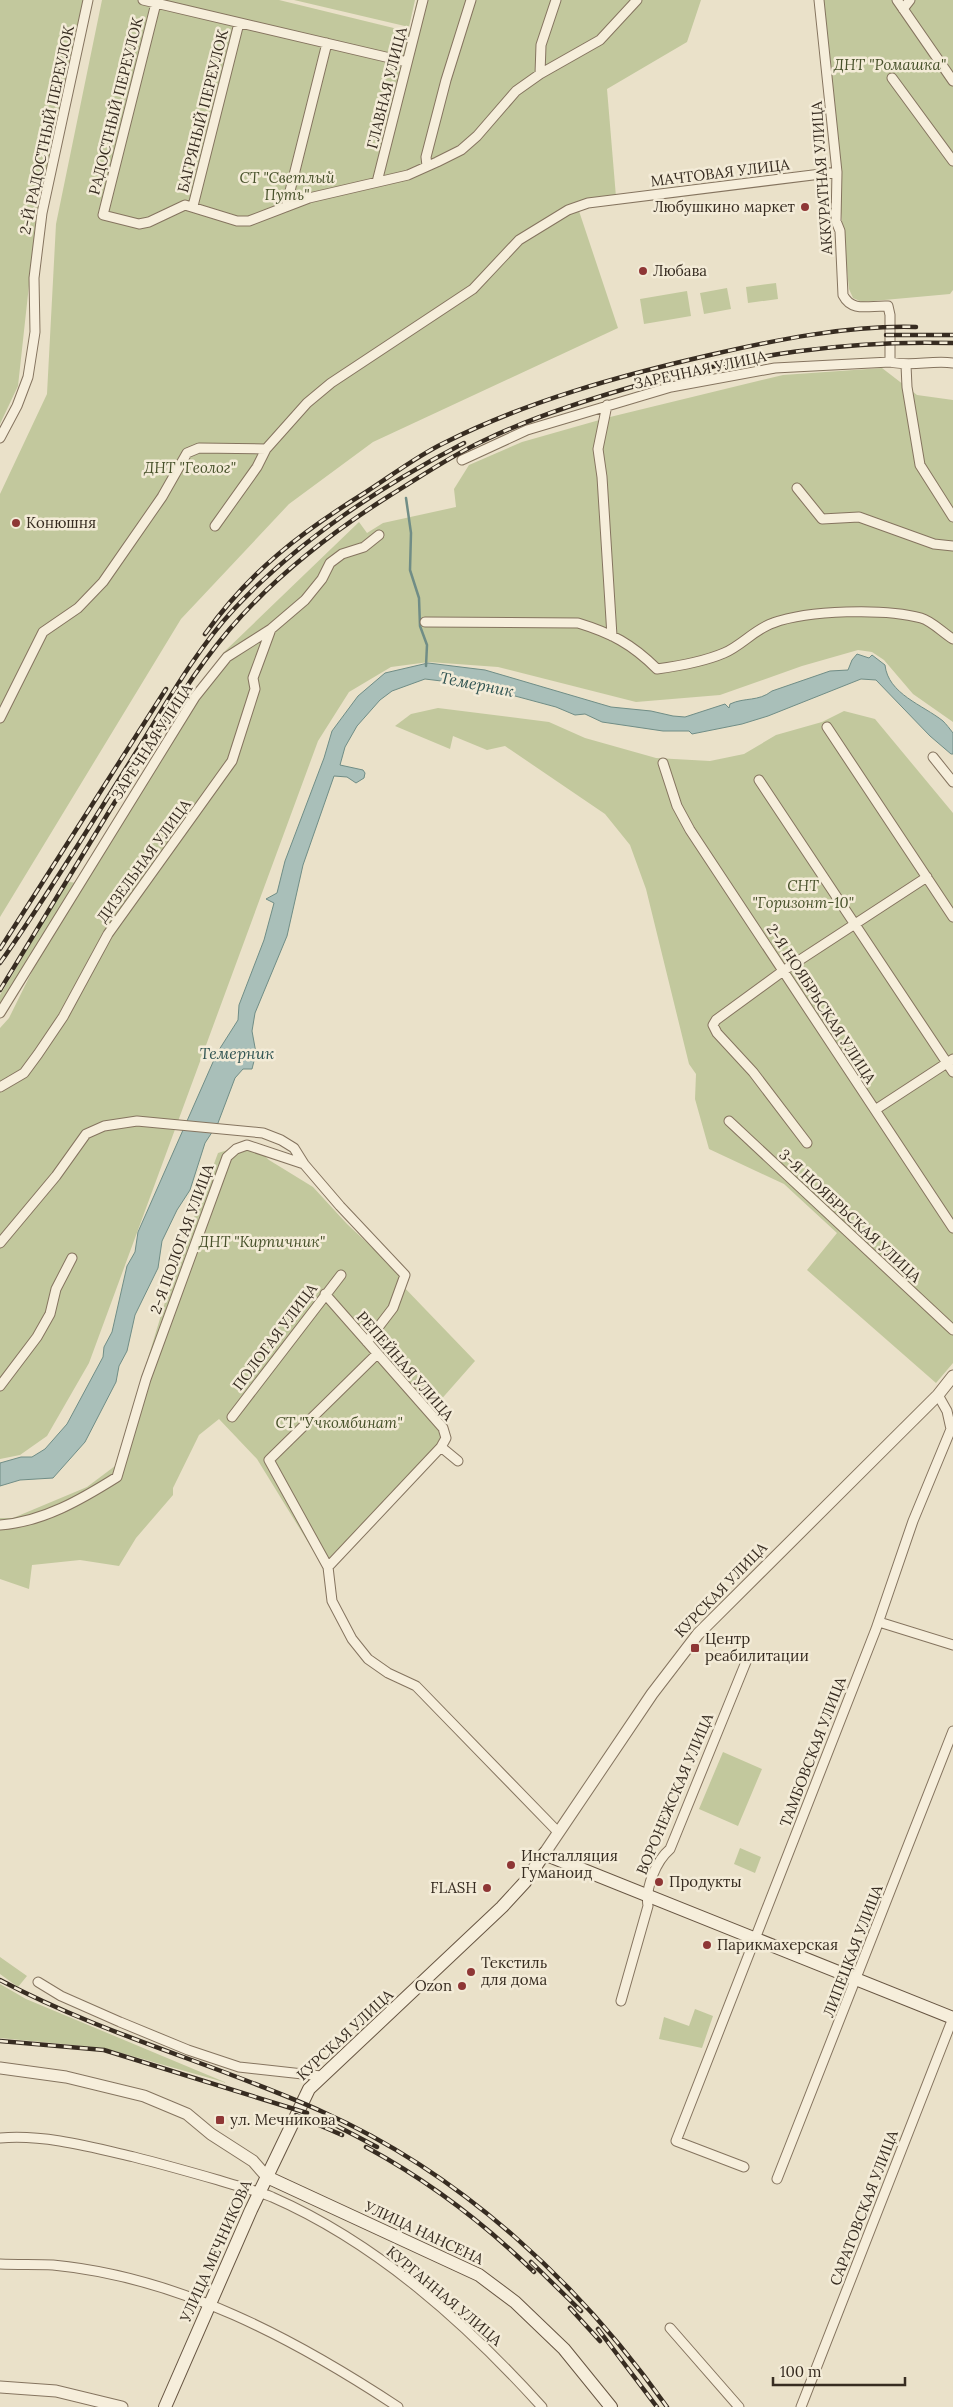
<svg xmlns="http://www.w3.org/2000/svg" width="953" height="2407" viewBox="0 0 953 2407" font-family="Lora,serif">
  <rect width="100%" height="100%" fill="#eae1c9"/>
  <path fill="#c2c89d" d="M0 0H84L36 221 18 386 0 424Z
    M102 0H279L410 32 417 0H701L687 42 607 89 616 197 576 202 618 328 373 442 289 504 181 619 0 917V494L47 394 56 224Z
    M294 0H415L409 27Z
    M819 0H953V290L950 294 862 302 853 298 849 289Z
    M776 283 778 299 748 303 746 287Z
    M727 288 731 309 704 314 700 293Z
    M687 291 691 316 644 324 640 299Z
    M882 368 917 395 953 400V722L913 694 884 660 872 652 858 650 802 666 720 695 636 702 498 667 429 662 391 667 349 692 318 741 89 1363 47 1436 20 1455 0 1459V1028L9 1018 51 933 162 760 224 652 359 522 367 533 383 523 456 507 454 489 469 465 522 442 610 417 783 375Z
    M438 708 549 722 585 738 656 758 710 761 744 754 776 735 822 722 844 711 875 719 953 813V1363L936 1383 807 1270 837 1233 784 1184 709 1149 695 1099 696 1074 689 1064 646 889 630 845 605 814 505 746 487 750 453 736 450 749 395 726 411 714Z
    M70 882 76 883 0 1011V995L66 885Z
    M251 1143 269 1160 313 1187 347 1224 404 1277 400 1283 475 1361 431 1411 451 1436 322 1565 257 1459 219 1419 199 1435 173 1488V1495L136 1538 119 1566 80 1560 32 1565 29 1589 0 1579V1518H13L87 1487 115 1466 177 1263 218 1153Z
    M723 1752 762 1769 738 1826 699 1809Z
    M740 1848 761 1857 755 1873 734 1864Z
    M0 1957 27 1976 18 1987 0 1974Z
    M0 1984 26 1999 227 2083 104 2048 0 2038Z
    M695 2009 713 2016 702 2048 659 2039 664 2017 689 2026Z"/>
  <path fill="#a9bfb9" stroke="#708d86" d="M857 654 869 658 872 655 885 665C888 694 923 705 943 721 946 724 950 729 953 733V754H951L930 736 876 680 861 679 768 716 742 724 692 734 689 731H663L602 722 585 714 575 715 556 707 474 685 425 679 392 691 380 700 357 726 345 747 340 765 363 770 365 773 364 778 356 783 347 777 334 776 303 865 287 936 255 1013 252 1031 256 1053 252 1069H243L235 1078 218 1123 205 1143 190 1190 177 1210 162 1241 158 1268 135 1315 127 1351 119 1366 116 1382 85 1442 53 1478 20 1480 0 1486V1463L21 1457H32L45 1449 67 1424 103 1357 104 1347 112 1332 127 1266 135 1252 138 1232 217 1053 238 1020 239 1005 264 940 274 903 266 899 277 893 285 861 324 758 332 731 358 696 385 673 428 663 485 670 611 707 651 711 673 716 685 717 725 704 729 708 730 704C745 697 758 702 772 691L830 671 848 670 852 660Z"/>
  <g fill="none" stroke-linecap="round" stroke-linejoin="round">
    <path stroke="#708d86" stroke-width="2.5" d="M406 498 411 533 410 570 419 598 420 626 427 645 426 666"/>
    <defs>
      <path id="minor" d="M143 0 407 62
        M819 0 837 172 836 221 840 231 843 295C852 313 870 305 888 306L890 315V362
        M897 0 953 81
        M156 3 103 215 139 224 149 222 185 205 237 221H249L309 198 408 175 437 162 461 150 477 136 516 91 540 74 600 40 637 0
        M903 9 910 0
        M540 74 541 45 556 0
        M892 78 953 161
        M427 166 426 157 446 80 471 0
        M377 182 423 0
        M193 206 239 23
        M286 207 327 43
        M906 365 907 387 920 465 953 517
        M607 405 598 449 602 477 612 636
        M0 438 17 406 28 377 35 332 34 278 42 213 88 0
        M462 460 527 430 671 387 775 368 890 362C912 367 931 360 953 363
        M797 488 822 519 859 517 934 544 953 546
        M215 526 257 467 266 449 307 403 331 383 473 289 519 240 568 210 588 203 837 172
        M425 622 578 623C611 633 632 644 657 669 679 666 703 662 724 653 741 646 755 629 773 623 808 610 885 608 921 618 932 621 943 633 953 639
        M0 718 43 632 78 608 103 582 162 497 187 453 199 448 266 449
        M827 727 953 917
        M933 757 953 782
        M663 763 677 806 690 830 953 1228
        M759 780 953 1072
        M0 1013 195 697 227 657 271 629 305 600 322 579 330 563 342 554 364 547 379 535
        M0 1087 24 1073 38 1054 63 1017 108 934 232 761 255 689 253 678 271 629
        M875 1110 953 1059
        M729 1121 953 1330
        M807 1143 753 1072 717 1033 713 1025 716 1020 783 971 927 877
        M0 1243 56 1176 86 1134 104 1126 137 1121 263 1133 281 1140 294 1148 304 1164 340 1206 405 1275 393 1308 367 1342
        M325 1294 443 1428 446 1438 441 1447 328 1567
        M377 1354 269 1460 328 1567 332 1601 352 1639 368 1659 388 1673 416 1686 558 1832
        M0 1386 37 1337 50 1314 56 1289 72 1258
        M232 1417 341 1275
        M441 1447 458 1461
        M0 1525C43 1522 82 1499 117 1477L146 1379 227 1157 236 1149 247 1145 304 1164
        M879 1622 953 1645
        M38 1982 61 1996 120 2022 188 2050 239 2067 321 2076
        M621 2001 648 1906C645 1888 656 1861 670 1849L748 1657
        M0 2138C44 2134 91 2147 134 2157 162 2164 190 2172 218 2180 236 2186 255 2190 272 2197 377 2243 466 2323 542 2407
        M744 2167 676 2141 876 1629 913 1521 951 1429 947 1411 938 1395
        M777 2179 953 1731
        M0 2264C18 2265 36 2264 53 2265 179 2277 295 2339 398 2407
        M670 2328 739 2407
        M801 2407 953 2018"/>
      <path id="tertiary" d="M544 1854 652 1694 698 1634 938 1395 953 1376
        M0 2068 66 2077 144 2096 187 2114 211 2134 253 2161 267 2177
        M0 2387 56 2391 122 2407"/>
      <path id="secondary" d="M267 2177 479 2275 515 2302 564 2349 611 2407
        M165 2407 251 2210 309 2089 502 1907 525 1882 544 1854 953 2018"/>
    </defs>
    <use href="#minor" stroke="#85745f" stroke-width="11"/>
    <use href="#tertiary" stroke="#85745f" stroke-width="13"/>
    <use href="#secondary" stroke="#675542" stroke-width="14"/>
    <use href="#minor" stroke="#f6eedb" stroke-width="9"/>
    <use href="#tertiary" stroke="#f6eedb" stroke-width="11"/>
    <use href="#secondary" stroke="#f6eedb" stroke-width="12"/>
    <defs>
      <path id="rail" d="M886 335H953
        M205 634C251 570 300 533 366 492 391 476 417 456 444 443 528 401 618 376 710 355 775 340 849 325 916 327
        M0 949 166 689
        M0 963C48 895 91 824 135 754 166 704 195 651 235 608 300 539 381 486 464 443
        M0 990C43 920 86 849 129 779 160 728 190 676 229 630 275 576 329 534 389 496 420 477 452 455 485 440 535 416 589 399 642 384 749 355 842 340 953 343
        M0 1980C103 2035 217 2064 323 2112 462 2174 580 2284 667 2407
        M0 2041 104 2050 307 2113
        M296 2115 342 2135
        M337 2126 377 2147
        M366 2147C427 2180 485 2224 534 2272
        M531 2262 581 2311
        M570 2308 600 2341
        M598 2329 657 2407"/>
    </defs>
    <use href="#rail" stroke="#372c21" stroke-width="4.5"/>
    <use href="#rail" stroke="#f3ebd7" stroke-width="2.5" stroke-dasharray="8" stroke-linecap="butt"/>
  </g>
  <g fill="#8e3635" stroke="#f3ebd7" stroke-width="2">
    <circle cx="805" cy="207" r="5"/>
    <circle cx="643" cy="271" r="5"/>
    <circle cx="16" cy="523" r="5"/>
    <rect x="690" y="1643" width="10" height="10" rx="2.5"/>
    <circle cx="511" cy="1865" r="5"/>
    <circle cx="659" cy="1882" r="5"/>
    <circle cx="487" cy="1888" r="5"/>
    <circle cx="707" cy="1945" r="5"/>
    <circle cx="471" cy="1972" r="5"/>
    <circle cx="462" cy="1986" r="5"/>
    <rect x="215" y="2115" width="10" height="10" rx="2.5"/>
  </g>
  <g text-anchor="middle" stroke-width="5" stroke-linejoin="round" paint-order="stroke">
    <g font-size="15" font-style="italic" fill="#47512a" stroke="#f3ebd7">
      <text x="890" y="70">ДНТ "Ромашка"</text>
      <text x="287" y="183">СТ "Светлый<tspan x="287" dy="17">Путь"</tspan></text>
      <text x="190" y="473">ДНТ "Геолог"</text>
      <text x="803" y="891">СНТ<tspan x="803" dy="17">"Горизонт-10"</tspan></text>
      <text x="262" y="1247">ДНТ "Кирпичник"</text>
      <text x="339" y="1428">СТ "Учкомбинат"</text>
    </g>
    <g font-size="15" fill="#372c21" stroke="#f3ebd7">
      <text transform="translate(387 88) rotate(-76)" y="5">ГЛАВНАЯ УЛИЦА</text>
      <text transform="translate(116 106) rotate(-76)" y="5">РАДОСТНЫЙ ПЕРЕУЛОК</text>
      <text transform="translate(203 111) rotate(-76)" y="5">БАГРЯНЫЙ ПЕРЕУЛОК</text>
      <text transform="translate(47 130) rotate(-78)" y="5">2-Й РАДОСТНЫЙ ПЕРЕУЛОК</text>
      <text transform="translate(720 173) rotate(-7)" y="5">МАЧТОВАЯ УЛИЦА</text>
      <text transform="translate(822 178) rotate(-94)" y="5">АККУРАТНАЯ УЛИЦА</text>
      <text transform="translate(700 370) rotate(-12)" y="5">ЗАРЕЧНАЯ УЛИЦА</text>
      <text transform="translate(152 742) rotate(-57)" y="5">ЗАРЕЧНАЯ УЛИЦА</text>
      <text transform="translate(144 861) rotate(-54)" y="5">ДИЗЕЛЬНАЯ УЛИЦА</text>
      <text transform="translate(821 1004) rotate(57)" y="5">2-Я НОЯБРЬСКАЯ УЛИЦА</text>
      <text transform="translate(850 1216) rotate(43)" y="5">3-Я НОЯБРЬСКАЯ УЛИЦА</text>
      <text transform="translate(182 1239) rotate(-70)" y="5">2-Я ПОЛОГАЯ УЛИЦА</text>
      <text transform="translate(275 1337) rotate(-53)" y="5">ПОЛОГАЯ УЛИЦА</text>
      <text transform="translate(405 1366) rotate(49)" y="5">РЕПЕЙНАЯ УЛИЦА</text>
      <text transform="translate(721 1590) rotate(-46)" y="5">КУРСКАЯ УЛИЦА</text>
      <text transform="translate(813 1752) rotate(-69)" y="5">ТАМБОВСКАЯ УЛИЦА</text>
      <text transform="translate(675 1794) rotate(-67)" y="5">ВОРОНЕЖСКАЯ УЛИЦА</text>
      <text transform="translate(853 1951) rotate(-69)" y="5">ЛИПЕЦКАЯ УЛИЦА</text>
      <text transform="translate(345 2035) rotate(-43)" y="5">КУРСКАЯ УЛИЦА</text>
      <text transform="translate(864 2208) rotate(-69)" y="5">САРАТОВСКАЯ УЛИЦА</text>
      <text transform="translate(424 2233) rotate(25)" y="5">УЛИЦА НАНСЕНА</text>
      <text transform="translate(216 2251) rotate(-66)" y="5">УЛИЦА МЕЧНИКОВА</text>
      <text transform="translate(444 2296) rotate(40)" y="5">КУРГАННАЯ УЛИЦА</text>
    </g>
    <g font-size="15" fill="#372c21" stroke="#f3ebd7" text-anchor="start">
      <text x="795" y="212" text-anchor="end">Любушкино маркет</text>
      <text x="653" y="276">Любава</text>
      <text x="26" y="528">Конюшня</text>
      <text x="705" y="1644">Центр<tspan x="705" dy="17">реабилитации</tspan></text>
      <text x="521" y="1861">Инсталляция<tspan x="521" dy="17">Гуманоид</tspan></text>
      <text x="669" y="1887">Продукты</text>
      <text x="477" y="1893" text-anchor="end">FLASH</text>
      <text x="717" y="1950">Парикмахерская</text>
      <text x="481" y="1968">Текстиль<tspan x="481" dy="17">для дома</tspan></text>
      <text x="452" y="1991" text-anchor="end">Ozon</text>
      <text x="230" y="2125">ул. Мечникова</text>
    </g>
    <g font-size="16" font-style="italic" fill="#325553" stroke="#f3ebd7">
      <text transform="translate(477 684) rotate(11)" y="6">Темерник</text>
      <text x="237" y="1059">Темерник</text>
    </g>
  </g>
  <path d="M773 2377v8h132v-8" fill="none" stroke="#372c21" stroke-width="2.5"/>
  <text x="780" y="2377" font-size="15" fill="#372c21" stroke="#f3ebd7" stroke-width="4" paint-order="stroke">100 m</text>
</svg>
